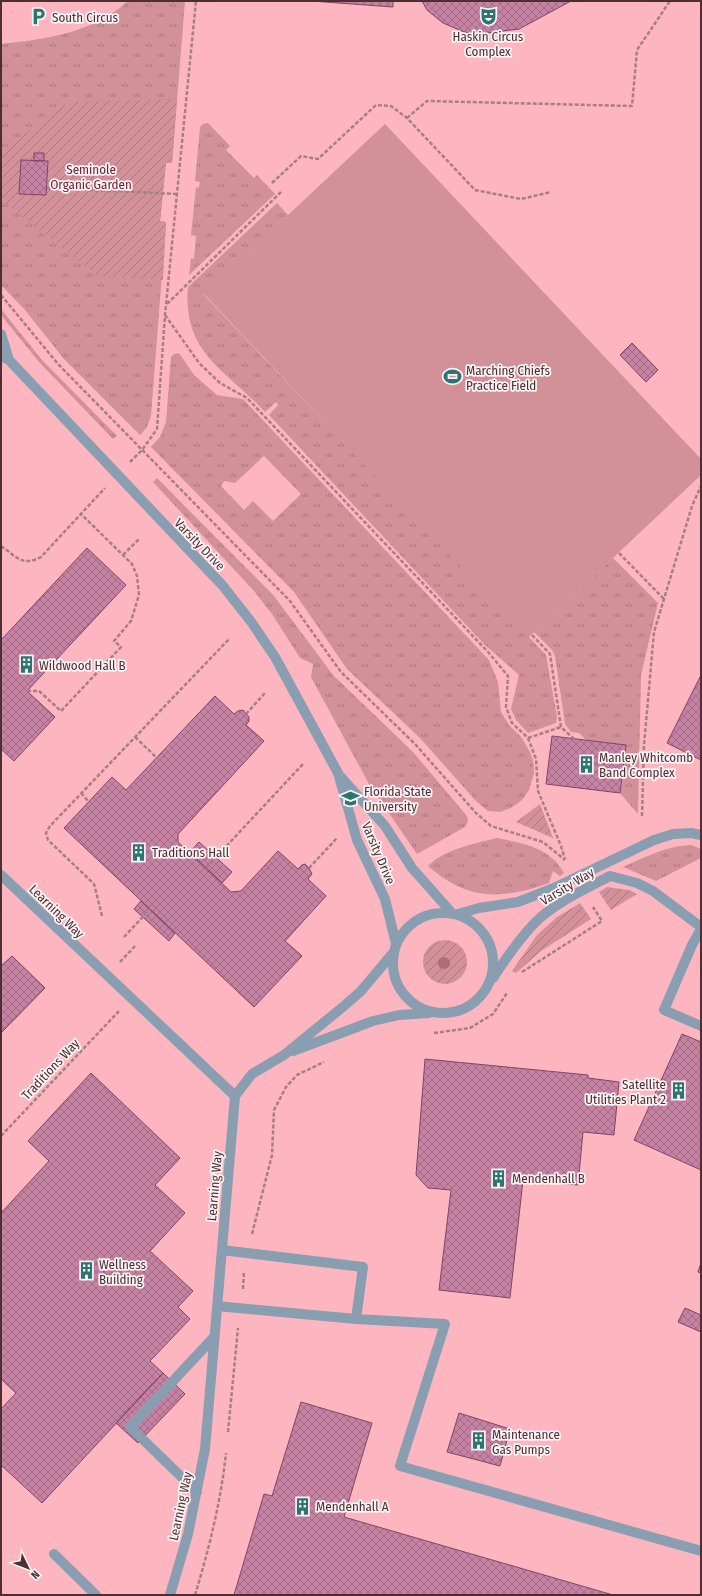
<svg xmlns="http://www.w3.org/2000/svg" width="702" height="1596" viewBox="0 0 702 1596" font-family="'Fira Sans Condensed',sans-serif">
  <defs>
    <pattern id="grass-tufts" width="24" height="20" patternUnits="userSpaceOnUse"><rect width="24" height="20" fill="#d29099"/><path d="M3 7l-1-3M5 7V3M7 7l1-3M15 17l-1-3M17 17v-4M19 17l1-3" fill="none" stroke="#ad767d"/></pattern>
    <pattern id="garden-furrows" width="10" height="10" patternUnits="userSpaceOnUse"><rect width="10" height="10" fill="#d29099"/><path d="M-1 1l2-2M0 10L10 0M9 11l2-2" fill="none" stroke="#ad767d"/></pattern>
    <pattern id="building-cross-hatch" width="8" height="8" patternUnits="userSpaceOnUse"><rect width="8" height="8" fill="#c682a2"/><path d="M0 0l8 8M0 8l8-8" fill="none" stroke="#a36b85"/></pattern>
  </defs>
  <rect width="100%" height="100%" fill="#f7c6cc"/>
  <path fill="#fdb6c0" d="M1 1H701V1595H1Z"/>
  <path fill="url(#grass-tufts)" fill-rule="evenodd" d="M128 1H185L172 163H166L160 221 166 222 151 416 147 427 140 435 64 359 25 310 1 285V44C46 39 93 33 128 1Z
    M208 123 230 146 226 150 254 178 257 175 275 194 189 275 191 258 194 259 196 236 191 235 196 187 199 188 200 182 195 181 200 127 203 124Z
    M277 203 288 215 204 295 546 655 557 717 556 723 528 733 516 720 511 709 519 675 485 645 269 415 278 405 276 402 265 412C226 370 182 353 188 287Z
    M1 309 42 360 117 436 113 439 39 362 1 315Z
    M179 353 194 375 217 395 243 399 489 660 498 682 501 712 509 725 522 738 530 752 533 760 534 773 529 790 522 800 511 808 500 812 488 811 476 801 420 738 347 669 294 592 151 447 160 437 166 422 171 357 174 354ZM264 456 301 494 273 521 253 501 244 510 221 486 224 481 235 483Z
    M157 478 274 596 333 675 413 752 467 816 468 821 465 827 417 854 369 784 311 677 313 664 300 658 272 614 254 591 153 482Z
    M613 558 658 603 641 675 638 814 620 793 626 745 586 740 579 733 571 732 565 724 555 656 552 650 534 632Z
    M497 838C523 843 551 848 564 873L560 876 553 871 549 883C501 900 468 901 428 866 445 849 473 844 497 838Z
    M691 845 701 849V858L656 881 623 867C645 857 666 846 691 845Z"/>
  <path fill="#d29099" d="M385 124 701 459V475L528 638 204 294Z"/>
  <path fill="url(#garden-furrows)" d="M177 99 172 163H166L160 221 166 222 163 280 98 276 1 200V151L69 102Z
    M540 804 553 838 516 822Z
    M607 887 629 890 637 894 611 910 599 892Z
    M580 903 591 919 541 951 516 973 512 971 537 935 557 917Z
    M423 962a22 22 0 1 1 44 0a22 22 0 1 1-44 0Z"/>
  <path fill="url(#building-cross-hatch)" stroke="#824464" d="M311 1H393V7Z
    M422 1H571L519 29 479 34 464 32 443 23 427 10Z
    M34 153H44V161H34Z
    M21 160 48 161 46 195 19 194Z
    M632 343 658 370 646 382 620 355Z
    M87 548 126 585 27 691 55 717 14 761 1 749V640Z
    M701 675V760L667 743Z
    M215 696 234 714 238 711 243 710 249 717V721L246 725 264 741 178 834V842L231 892 241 891 278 851 298 869 302 865 305 864 309 868 312 874 308 879 326 896 285 941 302 956 254 1007 64 828 112 777 126 790Z
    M552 736 626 745 620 793 546 784Z
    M199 842 232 872 222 883 190 852Z
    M141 901 175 933 169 941 134 909Z
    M12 956 45 988 1 1033V966Z
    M682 1034 701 1042V1170L634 1140Z
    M425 1059 588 1075V1078L619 1082 614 1135 583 1132 578 1185 523 1180 510 1298 439 1290 451 1190 428 1188 416 1175Z
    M91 1073 180 1158 155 1185 185 1213 150 1251 193 1291 178 1307 190 1319 150 1361 163 1373 42 1503 1 1465V1409L16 1393 1 1379V1213L49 1161 28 1141Z
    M701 1263V1273L698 1272Z
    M685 1308 701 1315V1332L678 1322Z
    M163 1373 185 1394 138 1443 116 1423Z
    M301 1402 372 1423 344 1517 613 1595H234L264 1494 272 1496Z
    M459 1413 510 1429 500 1466 447 1452Z"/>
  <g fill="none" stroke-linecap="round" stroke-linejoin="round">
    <path stroke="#a77e84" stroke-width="2.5" stroke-dasharray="4 2" stroke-linecap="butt" d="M407 118 427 101 632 106 637 50 670 1
      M272 183 301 156 318 159 376 105 391 106 407 118 475 190 521 199 551 192
      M47 188 177 194
      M1 295 58 364 290 601 341 672 415 744 476 813 491 826 543 842 565 860
      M167 304 281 192
      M165 315 199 363 220 383 247 398 489 653 508 676 506 707 512 723 528 738 536 759 538 791 561 846 565 859
      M130 462 142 450 157 429 165 315 196 1
      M1 546C17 557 22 567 41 557L105 488
      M619 553 664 599
      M123 555 140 538
      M532 635 550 654 561 727 574 739
      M27 691H39L61 711 121 647 114 641 131 621 139 595 137 576 132 564 81 514
      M246 714 265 693
      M135 737 157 758
      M528 738 561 727
      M81 793 89 802
      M642 816 644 745 654 632 692 506 701 486
      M206 868 303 764
      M309 868 337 838
      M102 916 94 884 48 840 46 833 50 826 230 638
      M124 937 150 909
      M120 962 135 946
      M522 972 602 921 593 907
      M434 1033 470 1028 493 1014 507 993
      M1 1136 119 1011
      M252 1234 272 1155 274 1110 286 1087 297 1075 324 1062
      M243 1289 244 1272
      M228 1432 238 1328
      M195 1595C209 1549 221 1501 226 1453"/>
    <path stroke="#8a9eb2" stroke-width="10" d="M1 334 9 360
      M1 356 9 360 223 586 252 623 275 657 338 773 357 840 385 899 396 944
      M340 776 385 826 412 868 451 912
      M1 875 235 1096
      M393 963a50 50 0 1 1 100 0a50 50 0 1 1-100 0Z
      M458 914 479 908 518 902 554 888 654 840 673 834 691 833 701 835
      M701 929 692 945 664 1010 701 1026
      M493 978C506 958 524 932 541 917 561 900 587 888 610 876L637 883 653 891 701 927
      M293 1051 373 1021 399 1015 429 1013
      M235 1096 252 1074 284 1055 344 1006 361 991 393 953
      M222 1250 363 1267 356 1319
      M217 1306 356 1319 445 1324 400 1466 701 1551
      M197 1492 130 1427 215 1336
      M54 1554 96 1595
      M170 1595 188 1534 205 1449 235 1096"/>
  </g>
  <circle fill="#ae6c7a" cx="444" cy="963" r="6"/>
  <defs>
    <symbol id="parking-bare" viewBox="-9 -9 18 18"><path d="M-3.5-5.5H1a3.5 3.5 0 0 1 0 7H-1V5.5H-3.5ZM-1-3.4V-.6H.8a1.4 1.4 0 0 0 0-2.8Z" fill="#2d7571" stroke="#fcf3f4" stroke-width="2.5" paint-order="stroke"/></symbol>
    <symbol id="theatre-bare" viewBox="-9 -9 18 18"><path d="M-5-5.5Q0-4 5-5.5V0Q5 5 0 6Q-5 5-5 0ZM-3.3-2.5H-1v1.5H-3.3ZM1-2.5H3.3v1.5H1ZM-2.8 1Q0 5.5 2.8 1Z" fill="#2d7571" stroke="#fcf3f4" stroke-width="2.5" paint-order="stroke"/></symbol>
    <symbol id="stadium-bare" viewBox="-9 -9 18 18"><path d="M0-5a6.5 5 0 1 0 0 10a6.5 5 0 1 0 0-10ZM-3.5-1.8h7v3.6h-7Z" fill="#2d7571" stroke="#fcf3f4" stroke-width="2.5" paint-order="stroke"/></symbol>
    <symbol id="building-bare" viewBox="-9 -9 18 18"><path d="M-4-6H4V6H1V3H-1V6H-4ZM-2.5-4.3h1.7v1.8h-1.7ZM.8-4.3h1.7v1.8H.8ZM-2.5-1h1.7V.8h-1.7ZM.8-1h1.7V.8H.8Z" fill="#2d7571" stroke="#fcf3f4" stroke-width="2.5" paint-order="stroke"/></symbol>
    <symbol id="university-bare" viewBox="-9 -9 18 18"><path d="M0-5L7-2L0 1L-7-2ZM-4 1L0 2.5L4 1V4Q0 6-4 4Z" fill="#2d7571" stroke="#fcf3f4" stroke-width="2.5" paint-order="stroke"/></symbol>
  </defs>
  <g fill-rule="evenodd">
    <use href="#parking-bare" x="26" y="4" width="25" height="25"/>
    <use href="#theatre-bare" x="476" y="4" width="25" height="25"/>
    <use href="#stadium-bare" x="440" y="364" width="25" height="25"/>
    <use href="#building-bare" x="14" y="652" width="25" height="25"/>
    <use href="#building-bare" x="574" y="752" width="25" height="25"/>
    <use href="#university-bare" x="338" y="786" width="25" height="25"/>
    <use href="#building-bare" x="126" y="840" width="25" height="25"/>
    <use href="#building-bare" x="666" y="1078" width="25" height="25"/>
    <use href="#building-bare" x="486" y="1166" width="25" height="25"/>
    <use href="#building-bare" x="74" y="1258" width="25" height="25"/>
    <use href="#building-bare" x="466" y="1428" width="25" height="25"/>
    <use href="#building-bare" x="290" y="1494" width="25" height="25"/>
  </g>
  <g text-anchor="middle" stroke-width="3.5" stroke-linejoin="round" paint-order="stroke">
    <g font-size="13" fill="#4d2e33" stroke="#fcf3f4" text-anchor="start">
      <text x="52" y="22">South Circus</text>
      <text x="488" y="41" text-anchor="middle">Haskin Circus<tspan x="488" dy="15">Complex</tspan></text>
      <text x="466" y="375">Marching Chiefs<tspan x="466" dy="15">Practice Field</tspan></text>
      <text x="39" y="670">Wildwood Hall B</text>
      <text x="599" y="762">Manley Whitcomb<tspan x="599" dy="15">Band Complex</tspan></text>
      <text x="364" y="796">Florida State<tspan x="364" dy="15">University</tspan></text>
      <text x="152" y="857">Traditions Hall</text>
      <text x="666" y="1089" text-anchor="end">Satellite<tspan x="666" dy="15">Utilities Plant 2</tspan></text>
      <text x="512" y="1183">Mendenhall B</text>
      <text x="99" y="1269">Wellness<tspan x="99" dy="15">Building</tspan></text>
      <text x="492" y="1439">Maintenance<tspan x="492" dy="15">Gas Pumps</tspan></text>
      <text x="316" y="1511">Mendenhall A</text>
    </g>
    <g font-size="13" fill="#722336" stroke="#fcf3f4">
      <text x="91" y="174">Seminole<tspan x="91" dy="15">Organic Garden</tspan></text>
    </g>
    <g font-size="13" fill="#4d2e33" stroke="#fcf3f4">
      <text transform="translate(200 544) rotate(46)" y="5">Varsity Drive</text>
      <text transform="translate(379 853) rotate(67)" y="5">Varsity Drive</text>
      <text transform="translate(567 886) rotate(-31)" y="5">Varsity Way</text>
      <text transform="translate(57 911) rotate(44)" y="5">Learning Way</text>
      <text transform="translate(50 1069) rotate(-47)" y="5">Traditions Way</text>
      <text transform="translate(214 1186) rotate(-85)" y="5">Learning Way</text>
      <text transform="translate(180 1506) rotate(-78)" y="5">Learning Way</text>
    </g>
  </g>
  <rect width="702" height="1596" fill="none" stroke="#4d2e33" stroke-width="4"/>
  <g transform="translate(28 1568) rotate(133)" stroke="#fcf3f4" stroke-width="3" paint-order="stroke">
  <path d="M0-3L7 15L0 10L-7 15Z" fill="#4d2e33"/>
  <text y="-6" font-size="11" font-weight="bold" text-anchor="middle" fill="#4d2e33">N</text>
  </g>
</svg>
